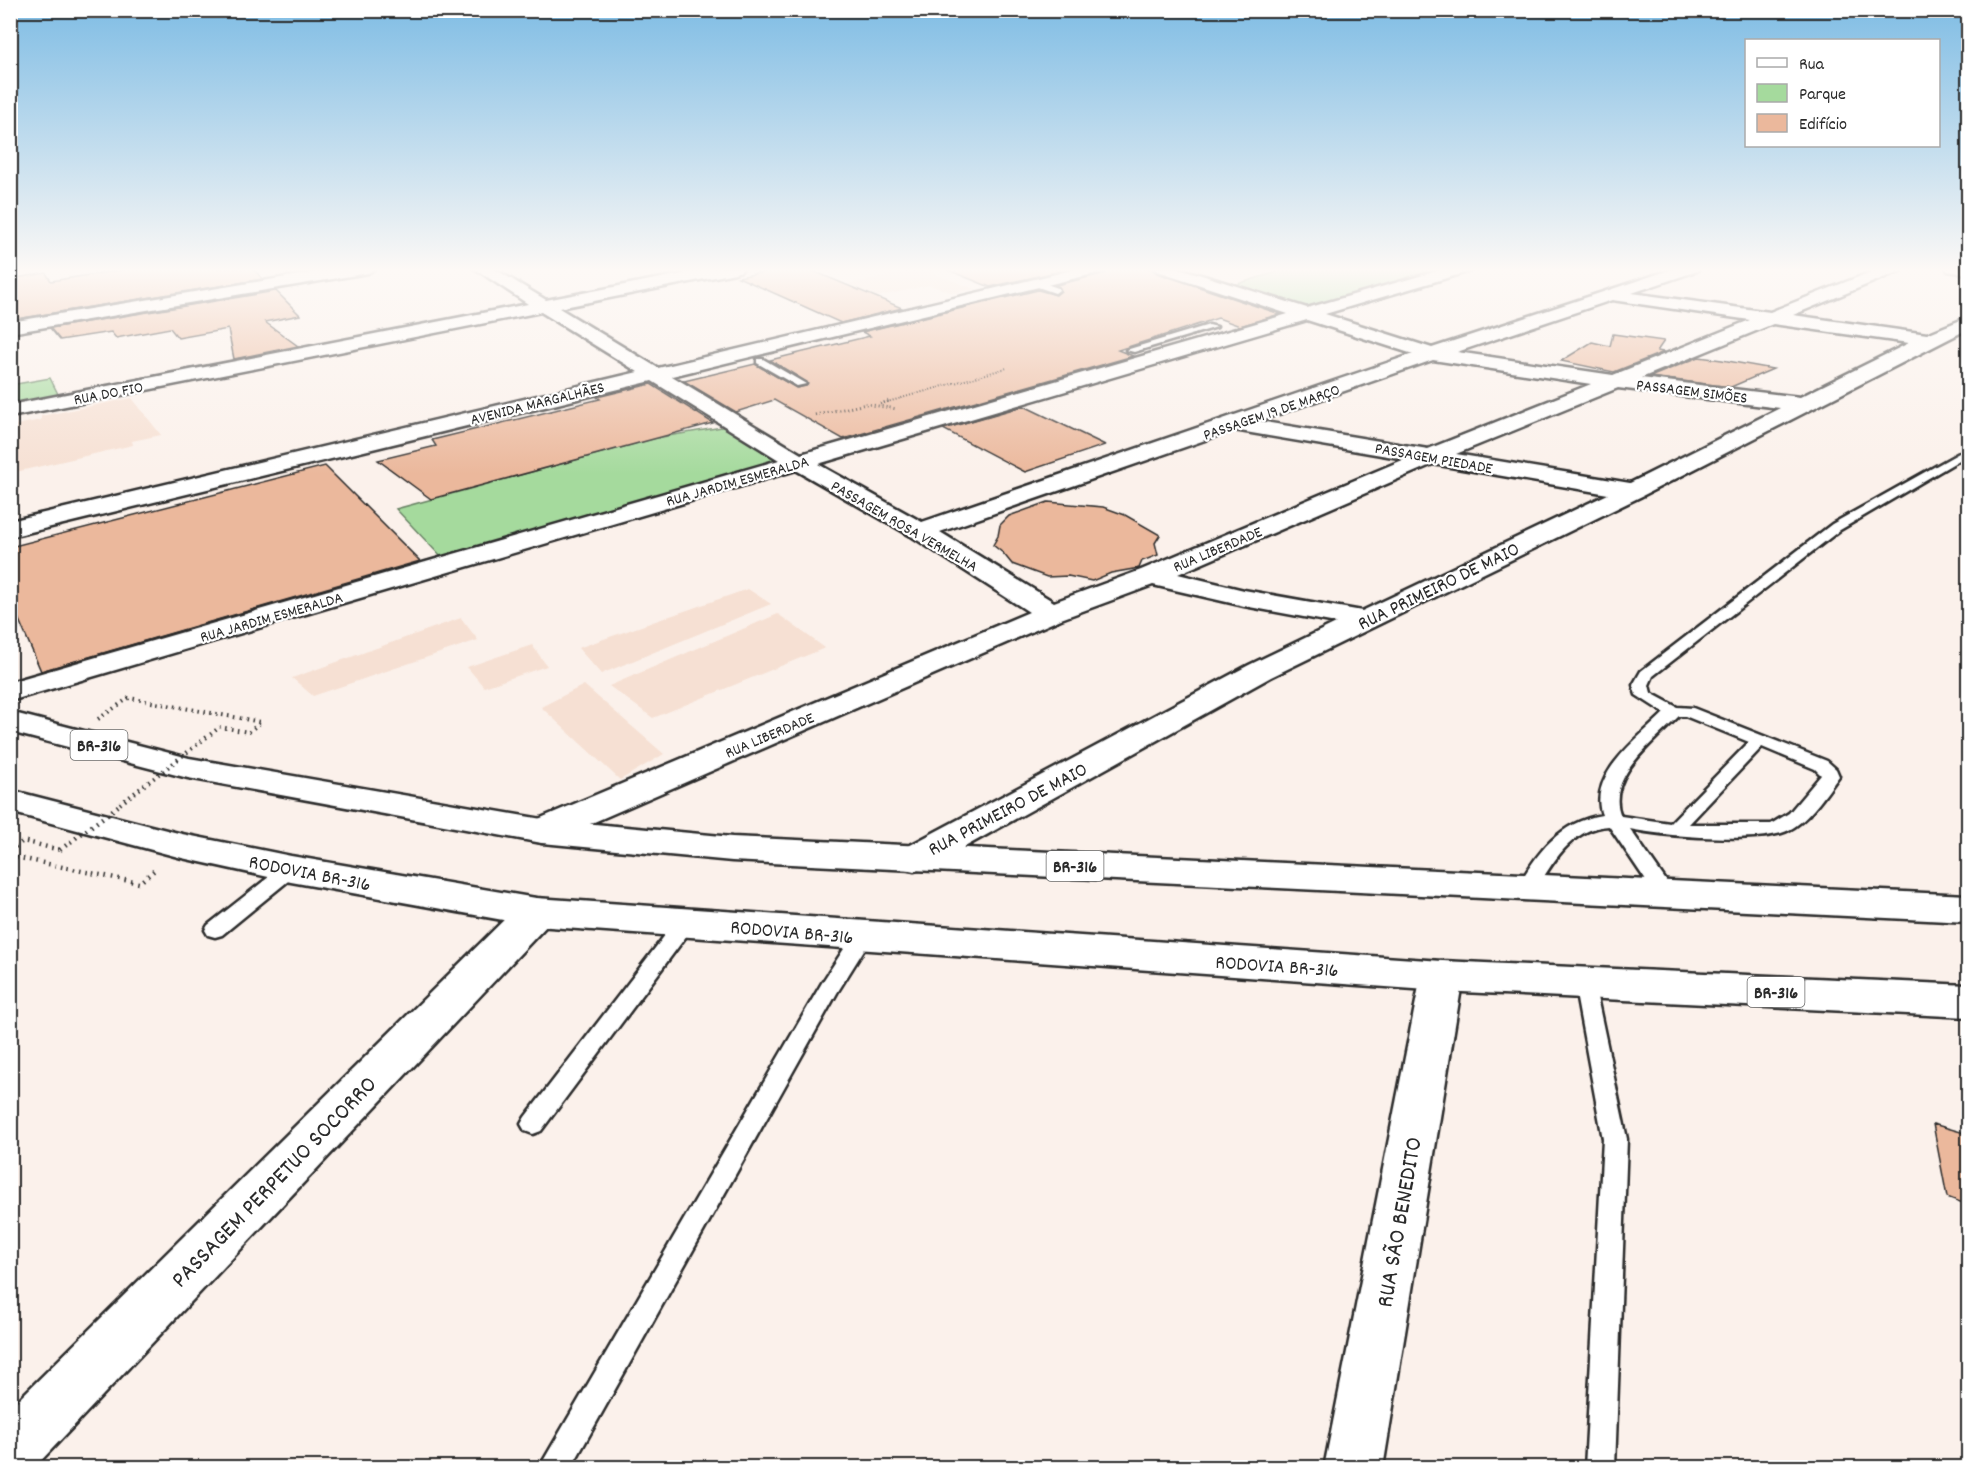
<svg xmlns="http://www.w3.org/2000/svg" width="1979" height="1478" viewBox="0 0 1979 1478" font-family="Dekko,sans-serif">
  <rect width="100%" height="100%" fill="#fbf1eb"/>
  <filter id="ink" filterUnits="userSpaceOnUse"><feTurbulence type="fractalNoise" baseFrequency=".0167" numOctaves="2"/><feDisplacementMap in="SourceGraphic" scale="12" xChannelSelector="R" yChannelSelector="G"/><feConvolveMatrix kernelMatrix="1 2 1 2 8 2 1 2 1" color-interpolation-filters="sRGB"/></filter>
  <g filter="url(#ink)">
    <path fill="#f6e0d3" d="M921 269 975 289 954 293 929 285 877 297 848 284Z
      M132 398 161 435 132 441 133 445 11 473V426L41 420V416Z
      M748 589 771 604 601 674 578 648Z
      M778 614 825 648 653 718 609 686Z
      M461 618 478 640 313 696 292 678Z
      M532 645 547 666 484 687 467 667Z
      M584 685 664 754 620 780 541 707Z"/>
    <path fill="#a5da9d" stroke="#688264" stroke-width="1.5" d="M1290 268H1447L1392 283 1315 310 1234 285Z
      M50 378 59 396 11 406V385Z
      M728 426 785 461 443 559 396 509 656 438Z"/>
    <path fill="#ebb89c" stroke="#2b2b2b" stroke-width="1.5" d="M134 268H252L263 279 10 320V279L46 273 51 281Z
      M785 268H806L902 308 841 323 738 277Z
      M943 268H1073L990 287Z
      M1109 268H1150L1157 273 1280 314 1240 326 1218 318 1118 350 1133 356 843 439 774 400 736 412 684 381 755 364 796 388 806 386 807 382 770 360 870 336 862 332 1038 290 1056 295 1061 291 1056 285 1106 273Z
      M276 291 300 315 265 322 298 346 234 359 228 329 178 338 170 328 116 338 111 332 60 340 50 328Z
      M1613 334 1664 341 1657 351 1664 352 1614 372 1561 361 1592 342 1610 346Z
      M1699 357 1722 360 1773 369 1731 387 1650 377Z
      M651 384 713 423 431 499 378 460 436 446 432 440 600 399 597 397Z
      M1024 406 1105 445 1025 472 943 429Z
      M325 466 420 561 41 671 10 599V547Z
      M1048 502 1103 507 1125 515 1160 535 1155 543 1158 555 1142 561 1139 568 1111 573 1092 581 1068 576 1047 577 1012 564 1003 553 993 545 998 536 1000 525 1009 516Z
      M1933 1124 1968 1134V1205L1947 1197Z"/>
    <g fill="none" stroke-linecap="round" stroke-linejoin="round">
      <defs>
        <path id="service" d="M1035 280 1058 288 1059 290 1055 293 1032 285V281Z
          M1209 325 1217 327 1134 352 1126 350Z
          M757 359H763L806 384 797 386 757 363Z
          M1968 448V455L1840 530 1653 676 1649 685 1651 693 1677 707 1693 708 1827 761 1836 769 1839 776C1826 794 1809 820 1789 830 1764 844 1660 836 1630 829L1676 895 1673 900 1666 902 1659 900 1609 826C1571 828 1552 863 1534 893L1527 895 1520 893 1517 888C1537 852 1560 822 1602 815 1587 775 1639 738 1664 713L1636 695 1633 685 1641 671 1832 524ZM1679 716H1685L1749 742 1670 823 1621 816C1604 778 1655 741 1679 716ZM1762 747 1815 769 1821 775 1789 813 1771 824H1689Z
          M291 863 298 865 300 869 298 873 222 935 215 937 208 935 205 930 208 925 284 865Z
          M686 915 693 917 696 922 693 927 541 1131 533 1134 525 1131 521 1124 525 1117 679 917Z
          M862 930 869 932 872 937 837 993 571 1468H539L823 981 855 932Z
          M1584 975 1591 978 1594 983 1627 1139 1615 1468H1585L1603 1139 1574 983 1577 978Z"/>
        <path id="minor" d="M342 268H376L368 273 10 333V322Z
          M474 268H493L546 300 713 268H743L741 271 735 273 559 308 658 368 1081 268H1107L1105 271 672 376 801 454 1288 314 1158 271 1156 268H1179L1307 308 1448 268H1472L1470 271 1325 314 1432 348 1676 268H1699L1697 271 1632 293 1770 312 1881 268H1902L1900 271 1793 315 1927 334 1968 317V329L1642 496 1271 677 927 868 914 871 901 868 895 859 901 850 1249 665 1336 623 1244 606 1153 585 1061 619 555 839 542 843 529 839 524 831 529 823 1029 612 911 536 796 470 10 701V682L779 460 652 381 10 537V521L638 372 541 312 10 417V405L528 304ZM1612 300 1750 320 1613 375 1457 352ZM1307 320 1413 354 922 522 818 464ZM1773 324 1909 343 1800 397 1641 378ZM1433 360 1591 384 1428 449 1259 421ZM1618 388 1780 408 1630 483 1456 454ZM1234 430 1405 459 1141 570 1054 602 940 532ZM1433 464 1608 494 1362 611 1244 590 1178 574Z
          M1946 268H1968V274L1948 271Z
          M536 898 550 902 556 912 550 922 34 1468H10V1408L522 902Z"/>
        <path id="tertiary" d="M1442 961 1457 965 1463 976 1383 1468H1324L1421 976 1427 965Z"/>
        <path id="trunk" d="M10 712 189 758 542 819 732 837 1968 895V922L732 861 542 843 188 778 10 732Z
          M10 790 182 834 291 856 536 898 1442 961 1968 985V1017L1442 991 536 926 291 882 182 858 10 812Z"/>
      </defs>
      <use href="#service" stroke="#2b2b2b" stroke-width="5"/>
      <use href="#minor" stroke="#2b2b2b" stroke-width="5"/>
      <use href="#tertiary" stroke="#2b2b2b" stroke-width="5"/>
      <use href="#trunk" stroke="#2b2b2b" stroke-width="5"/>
      <path stroke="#2b2b2b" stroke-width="2" stroke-dasharray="1 2" stroke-linecap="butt" d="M884 403 1007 368"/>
      <path stroke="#2b2b2b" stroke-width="3" stroke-dasharray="1 3" stroke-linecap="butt" d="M880 404 889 401
        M815 415 866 404 897 409"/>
      <path stroke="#2b2b2b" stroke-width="4" stroke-dasharray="1.5 4.5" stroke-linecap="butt" d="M98 719 129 698 261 722 249 732 220 727"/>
      <path stroke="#2b2b2b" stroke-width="4.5" stroke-dasharray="1.5 5" stroke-linecap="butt" d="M10 851 23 841 60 850
        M10 856 139 883 157 868"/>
      <use href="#service" fill="#fff" fill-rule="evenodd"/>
      <use href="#minor" fill="#fff" fill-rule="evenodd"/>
      <use href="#tertiary" fill="#fff" fill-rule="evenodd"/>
      <use href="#trunk" fill="#fff" fill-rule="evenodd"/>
      <path stroke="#2b2b2b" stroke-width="4" stroke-dasharray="1.5 4.5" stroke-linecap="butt" d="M120 804 220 727"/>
      <path stroke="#2b2b2b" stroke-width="4.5" stroke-dasharray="1.5 5" stroke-linecap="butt" d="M60 850 122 803"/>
    </g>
  </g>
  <linearGradient id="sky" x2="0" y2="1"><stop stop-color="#7ebce4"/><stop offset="0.57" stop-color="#fdf9f6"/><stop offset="1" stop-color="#fdf9f6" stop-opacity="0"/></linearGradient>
  <rect width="1979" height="474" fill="url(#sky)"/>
  <g text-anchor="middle" stroke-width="4.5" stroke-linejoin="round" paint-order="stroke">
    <g font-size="16" fill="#2b2b2b" stroke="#fff">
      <text transform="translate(1692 390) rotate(7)" y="6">PASSAGEM SIMÕES</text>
      <text transform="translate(108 392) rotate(-11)" y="6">RUA DO FIO</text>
      <text transform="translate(537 402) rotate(-14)" y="6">AVENIDA MARGALHÃES</text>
      <text transform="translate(1271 411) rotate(-19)" y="6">PASSAGEM 19 DE MARÇO</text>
      <text transform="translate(1434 457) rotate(10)" y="6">PASSAGEM PIEDADE</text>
      <text transform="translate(737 480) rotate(-16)" y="6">RUA JARDIM ESMERALDA</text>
      <text transform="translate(905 525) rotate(30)" y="6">PASSAGEM ROSA VERMELHA</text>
      <text transform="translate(1217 548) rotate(-23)" y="6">RUA LIBERDADE</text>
      <text transform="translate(271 616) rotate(-16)" y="6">RUA JARDIM ESMERALDA</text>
      <text transform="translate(769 734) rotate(-23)" y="6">RUA LIBERDADE</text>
    </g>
    <g fill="#fff" stroke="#6b6b6b" stroke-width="1.5">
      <rect x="70.5" y="730" width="57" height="30" rx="4.5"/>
      <rect x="1046.5" y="851" width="57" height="30" rx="4.5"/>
      <rect x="1747.5" y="977" width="57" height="30" rx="4.5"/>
    </g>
    <g font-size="18" font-weight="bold" fill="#2b2b2b">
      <text x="99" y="751">BR-316</text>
      <text x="1075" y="872">BR-316</text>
      <text x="1776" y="998">BR-316</text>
    </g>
    <g font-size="20" fill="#2b2b2b" stroke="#fff">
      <text transform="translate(1438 585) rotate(-26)" y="7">RUA PRIMEIRO DE MAIO</text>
      <text transform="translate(1007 808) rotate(-28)" y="7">RUA PRIMEIRO DE MAIO</text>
      <text transform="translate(310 872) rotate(11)" y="7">RODOVIA BR-316</text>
      <text transform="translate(792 931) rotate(5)" y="7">RODOVIA BR-316</text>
      <text transform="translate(1277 965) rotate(4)" y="7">RODOVIA BR-316</text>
    </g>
    <g font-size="24" fill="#2b2b2b" stroke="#fff">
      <text transform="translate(273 1181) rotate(-46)" y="8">PASSAGEM PERPETUO SOCORRO</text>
      <text transform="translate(1398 1222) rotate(-80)" y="8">RUA SÃO BENEDITO</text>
    </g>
  </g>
  <rect width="1979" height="1478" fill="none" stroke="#fff" stroke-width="36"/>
  <rect x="18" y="18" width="1943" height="1442" fill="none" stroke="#2b2b2b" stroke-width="2" filter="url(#ink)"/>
  <rect x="1745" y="39" width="195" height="108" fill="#ffffff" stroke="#aaaaaa" stroke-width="1.5"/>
  <rect x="1757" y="58" width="30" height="9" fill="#ffffff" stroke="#aaaaaa" stroke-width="1.5"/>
  <text x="1799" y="69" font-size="18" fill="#2b2b2b">Rua</text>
  <rect x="1757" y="84" width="30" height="18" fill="#a5da9d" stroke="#aaaaaa" stroke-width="1.5"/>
  <text x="1799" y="99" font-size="18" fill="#2b2b2b">Parque</text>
  <rect x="1757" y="114" width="30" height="18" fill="#ebb89c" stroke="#aaaaaa" stroke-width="1.5"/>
  <text x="1799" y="129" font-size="18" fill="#2b2b2b">Edifício</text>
</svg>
